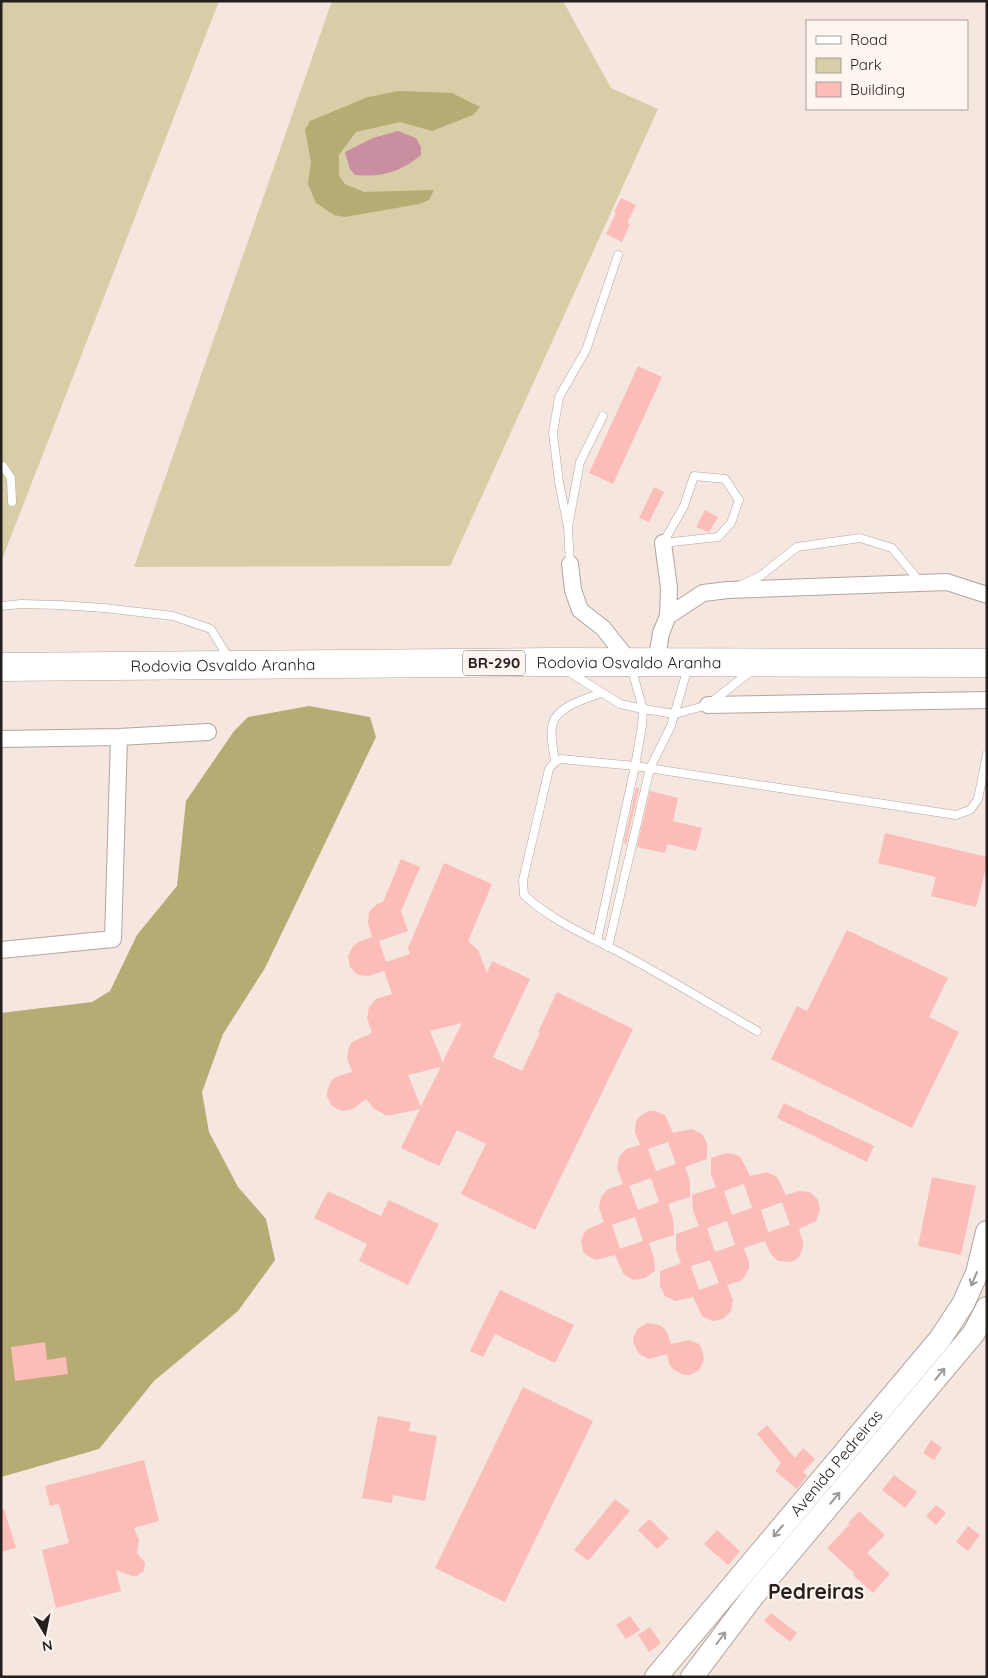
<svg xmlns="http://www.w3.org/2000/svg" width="988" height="1678" viewBox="0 0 988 1678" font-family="Quicksand,sans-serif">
  <rect width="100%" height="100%" fill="#f5e6df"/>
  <path fill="#d7cea8" d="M1 1H219L1 562Z
    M332 1H563L611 88 658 109 450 566 134 567Z"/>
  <path fill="#b7ab74" d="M399 91 452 93 480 107 473 115 432 131 400 122 356 132 339 155V176L345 184 364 192 434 190 429 200 419 204 345 217 334 215 316 203 308 184 311 162 305 130 310 121 368 97Z
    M309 706 370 717 376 737 265 968 223 1034 202 1092 209 1132 238 1187 266 1219 275 1260 238 1311 154 1381 99 1449 1 1477V1013L92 1002 110 991 137 935 177 886 186 801 234 731 248 717Z"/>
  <path fill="#c98ea0" d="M398 131 416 138 421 147V155C399 173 382 177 355 175L350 169 345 152 373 138Z"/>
  <path fill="#fcbcb7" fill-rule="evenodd" d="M621 198 636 205 627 223 630 224 622 242 606 234 616 213 614 212Z
    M638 366 662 377 613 484 589 473Z
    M654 487 664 492 649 522 639 518Z
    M705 510 718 517 709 532 696 527Z
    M636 788H639L626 844 624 843Z
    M650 791 678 798 673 821 702 828 696 851 667 844 665 853 637 847Z
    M885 833 987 857V864L976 907 931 896 936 877 878 863Z
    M401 859 420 867 401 911 408 931 379 941 386 962 410 954 408 948 444 863 492 884 468 941 478 950 487 973 492 961 530 979 493 1057 522 1071 540 1033 538 1032 557 992 633 1029 535 1230 461 1194 486 1144 457 1130 439 1166 401 1148 420 1109 392 1115H386L374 1109 366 1099 353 1109 342 1111 332 1106 327 1097V1091L331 1081 336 1077 352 1072 347 1058 349 1047 352 1042 372 1033 367 1018 369 1007 376 999 392 994 384 971 369 976 358 975 350 967 348 956 353 946 358 942 372 937 368 923 369 912 377 904 383 902ZM462 1023 445 1057 443 1063 430 1031ZM441 1067 424 1100 421 1107 408 1075Z
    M847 930 948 978 929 1017 959 1032 912 1128 771 1059 797 1006 807 1011Z
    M784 1103 874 1146 867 1162 777 1118Z
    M649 1111H655L665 1115 673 1133 692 1129 702 1134 707 1143V1159L685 1167 690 1181V1197L668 1204 673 1219 674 1235 649 1243 654 1259 655 1271 645 1278 634 1280 624 1275 615 1255 596 1260 586 1255 583 1251 581 1240 586 1230 604 1222 599 1208 601 1197 608 1189 623 1184 617 1168 619 1157 626 1149 640 1145 635 1132 636 1121 640 1116ZM668 1142 676 1164 656 1171 648 1149ZM651 1178 659 1202 638 1210 629 1186ZM635 1217 643 1241 620 1249 612 1225Z
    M726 1153 737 1155 741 1158 750 1176 767 1172 777 1177 786 1195 799 1191 810 1192 818 1200 820 1210 816 1221 799 1229 803 1242V1247L799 1257 794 1261 789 1262 778 1261 770 1253 765 1241 744 1248 749 1262V1268L744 1278 740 1281 727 1285 733 1300 731 1311 723 1319 712 1321 702 1316 693 1297 675 1301 665 1296 660 1286V1271L681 1263 676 1250V1234L699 1226 693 1211 692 1195 716 1187 711 1174V1158ZM744 1184 752 1208 732 1215 724 1191ZM782 1202 790 1225 768 1232 761 1210ZM727 1221 735 1245 715 1252 707 1228ZM710 1260 719 1283 699 1290 691 1266Z
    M932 1177 976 1186 961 1255 918 1246Z
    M328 1191 381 1216 389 1200 439 1224 408 1285 359 1261 367 1244 314 1218Z
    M500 1290 574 1325 555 1363 495 1334 483 1357 470 1351Z
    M648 1323 659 1325 664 1328 667 1332 671 1344 689 1340 699 1344 702 1349 704 1360 699 1370 690 1375H684L674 1370 670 1366 667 1354 649 1359 639 1354 634 1344 633 1338 638 1328Z
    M45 1342 47 1360 66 1357 68 1374 15 1381 11 1347Z
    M523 1387 593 1421 505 1602 435 1568Z
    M378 1416 411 1422 409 1431 437 1436 425 1501 393 1495 392 1503 362 1498Z
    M767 1425 795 1458 803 1448 815 1459 803 1472 807 1476 797 1489 775 1471 781 1463 757 1434Z
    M931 1440 942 1448 934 1460 923 1453Z
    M144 1460 159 1521 134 1528 139 1540 137 1553 145 1563 144 1571 137 1576H132L116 1570 121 1591 56 1608 42 1550 69 1543 59 1504 50 1506 45 1486Z
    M894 1475 917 1492 905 1508 882 1490Z
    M615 1499 630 1511 588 1561 574 1550Z
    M936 1505 946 1513 936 1525 926 1516Z
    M4 1509 16 1548 1 1552V1510Z
    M859 1511 885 1535 867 1553 890 1574 873 1593 853 1575 854 1573 827 1548 850 1524 848 1523Z
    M649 1519 669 1538 657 1549 638 1530Z
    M968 1526 980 1535 968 1551 956 1542Z
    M717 1530 740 1551 728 1565 704 1544Z
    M771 1613 797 1633 790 1642 764 1621Z
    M630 1616 640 1630 626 1639 616 1625Z
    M650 1627 661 1643 649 1652 638 1635Z"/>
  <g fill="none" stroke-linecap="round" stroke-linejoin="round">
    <defs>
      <path id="lane" d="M1 466H3L11 478 12 502
        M694 476 725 479 739 500 731 523 718 537 663 543 684 506Z
        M568 527 559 482 553 433 559 397 586 350 618 255
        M570 564 568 527 580 462 603 416
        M741 585 759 577 797 547 860 538 892 548 921 583
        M1 606 21 604 60 605 104 608 173 616 211 629 229 659
        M566 670 620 704 643 709 675 714 708 705 751 671
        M555 762C554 751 550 738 552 727 554 707 585 699 601 693
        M597 941 635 766 642 726 643 709 631 667
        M608 947 650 768 671 726 688 667
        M757 1031C715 1007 674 982 632 959 596 939 554 923 524 895L523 880 549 769 555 762 561 759 635 766 956 815 970 810 978 799 987 754"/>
      <path id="street" d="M570 564 573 590 580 610 603 628 630 662
        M668 616 703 593 728 590 947 582 987 595
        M656 663 661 633 668 616 669 588 663 543
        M708 705 987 700
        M1 739 119 737 208 732
        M1 950 113 939 119 737"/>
      <g id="secondary">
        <path id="s1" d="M656 1677 940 1339 963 1304 977 1273 987 1232"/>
        <path d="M692 1677 753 1596 974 1333 987 1308"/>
      </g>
      <g id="highway">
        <path id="s2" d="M1 667 553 662 987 663"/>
      </g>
    </defs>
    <use href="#lane" stroke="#b3a59e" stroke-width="9"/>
    <use href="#street" stroke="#b3a59e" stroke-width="18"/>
    <use href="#secondary" stroke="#b3a59e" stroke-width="24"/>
    <use href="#highway" stroke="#b3a59e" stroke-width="29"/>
    <use href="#lane" stroke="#fff" stroke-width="8"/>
    <use href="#street" stroke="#fff" stroke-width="16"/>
    <use href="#secondary" stroke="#fff" stroke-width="22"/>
    <use href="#highway" stroke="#fff" stroke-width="28"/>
  </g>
  <defs><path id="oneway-shaft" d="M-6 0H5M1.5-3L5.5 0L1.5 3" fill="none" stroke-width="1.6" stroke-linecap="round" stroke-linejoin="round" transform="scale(1.25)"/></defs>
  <g stroke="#9c9a99">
    <use href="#oneway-shaft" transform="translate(974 1279) rotate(113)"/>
    <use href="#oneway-shaft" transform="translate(940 1374) rotate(-50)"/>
    <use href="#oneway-shaft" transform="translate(835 1498) rotate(-50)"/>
    <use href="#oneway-shaft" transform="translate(778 1531) rotate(130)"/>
    <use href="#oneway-shaft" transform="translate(721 1638) rotate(-53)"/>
  </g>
  <g text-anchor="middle" stroke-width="4" stroke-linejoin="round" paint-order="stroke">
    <rect fill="#fef5f1" stroke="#655f5c" stroke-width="1" x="463" y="650.5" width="62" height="25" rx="4"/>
    <g font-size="15" font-weight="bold" fill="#241f1c">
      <text x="494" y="668">BR-290</text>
    </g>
    <g font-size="16" fill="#241f1c" stroke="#fef5f1">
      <text dy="6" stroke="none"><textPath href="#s2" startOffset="628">Rodovia Osvaldo Aranha</textPath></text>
      <text dy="6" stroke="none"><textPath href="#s2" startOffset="222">Rodovia Osvaldo Aranha</textPath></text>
      <text dy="6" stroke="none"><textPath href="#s1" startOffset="280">Avenida Pedreiras</textPath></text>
    </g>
    <g font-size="21" font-weight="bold" fill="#241f1c" stroke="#fef5f1">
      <text x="816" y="1599">Pedreiras</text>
    </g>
  </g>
  <rect width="988" height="1678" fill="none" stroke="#241f1c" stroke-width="5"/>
  <rect x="806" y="20" width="162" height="90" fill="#fef5f1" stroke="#a79f9c"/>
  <rect x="816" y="36" width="25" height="8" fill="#ffffff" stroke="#a79f9c"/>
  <text x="850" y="45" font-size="15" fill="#241f1c">Road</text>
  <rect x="816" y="58" width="25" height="15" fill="#d7cea8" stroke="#a79f9c"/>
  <text x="850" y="70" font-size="15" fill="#241f1c">Park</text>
  <rect x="816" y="82" width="25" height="15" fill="#fcbcb7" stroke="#a79f9c"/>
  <text x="850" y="95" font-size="15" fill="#241f1c">Building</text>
  <g transform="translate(45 1633) rotate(170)" stroke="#fef5f1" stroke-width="4" paint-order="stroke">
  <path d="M0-4L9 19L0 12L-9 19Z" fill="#241f1c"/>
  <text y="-8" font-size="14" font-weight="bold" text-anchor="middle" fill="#241f1c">N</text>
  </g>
</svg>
